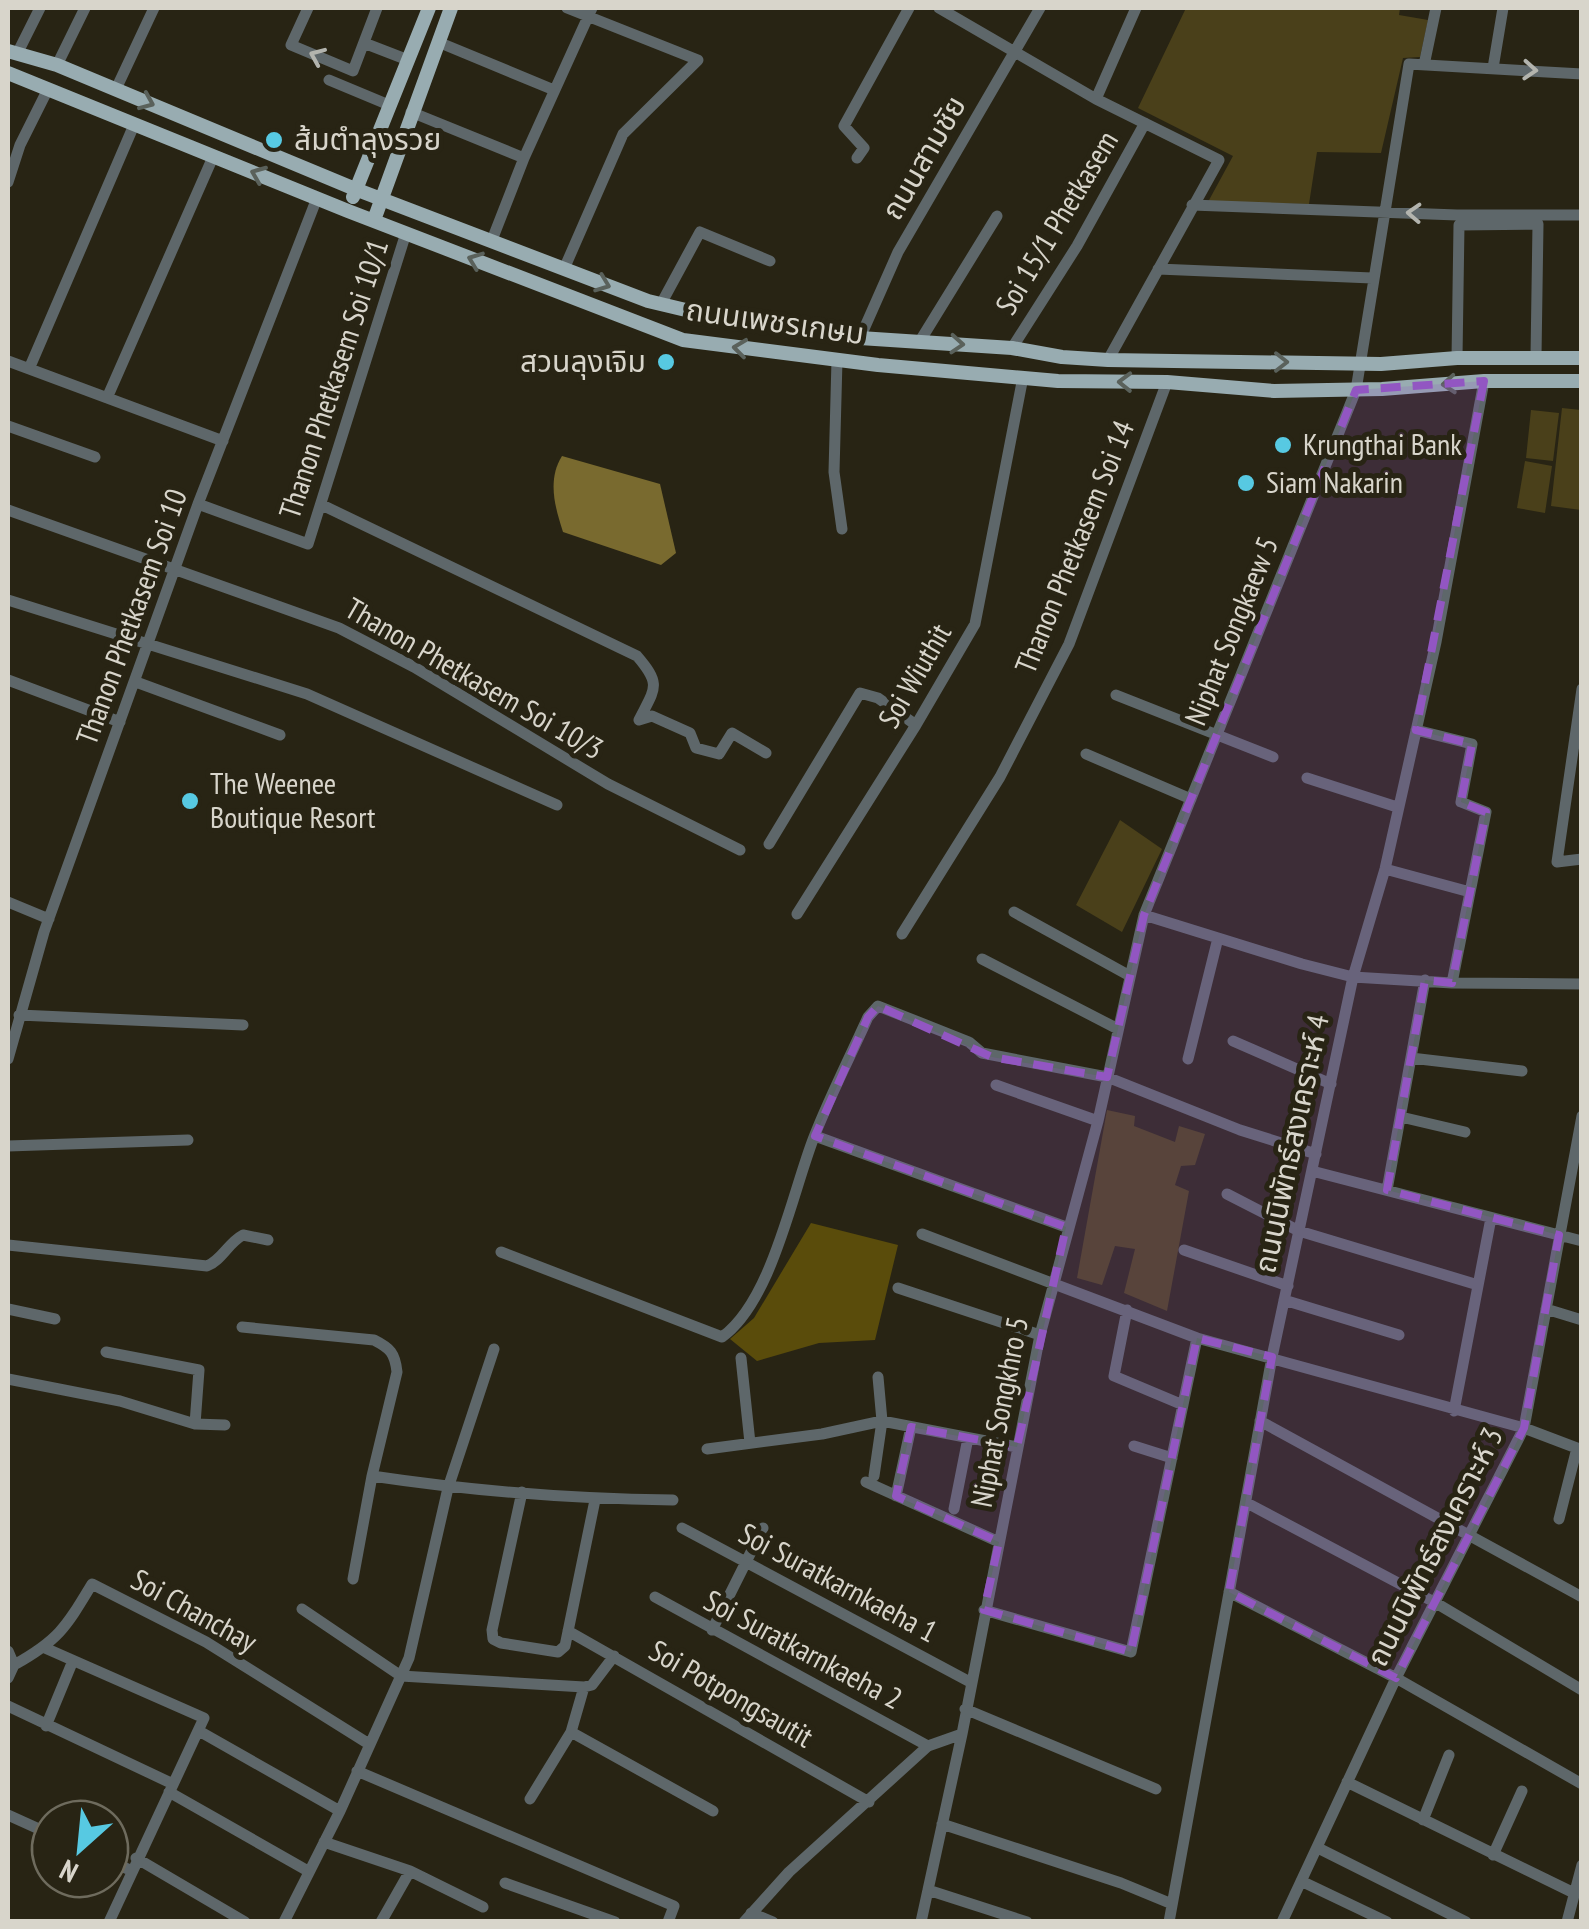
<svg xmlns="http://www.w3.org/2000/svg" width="1589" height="1929" viewBox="0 0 1589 1929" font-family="'PT Sans Narrow','Noto Sans Thai',sans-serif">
  <rect width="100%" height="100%" fill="#282414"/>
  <path fill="#4a401a" d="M1186 8H1400L1399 15 1428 20 1420 57 1403 58 1381 153 1317 152 1309 204 1208 202 1233 156 1138 108Z
    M1562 408 1581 410V510L1551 506Z
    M1531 410 1559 413 1553 461 1526 458Z
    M1525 461 1552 466 1545 513 1517 508Z
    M1120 820 1162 849 1122 932 1076 905Z
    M1107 1110 1135 1116 1134 1126 1175 1142 1179 1126 1205 1134 1195 1165 1181 1166 1175 1185 1189 1191 1167 1311 1124 1293 1135 1249 1115 1246 1102 1285 1077 1278Z"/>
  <path fill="#5a4c0b" d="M811 1223 898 1245 875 1340 819 1343 757 1361 730 1339 754 1318Z"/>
  <path fill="#796a2f" d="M562 456 660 484 676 553 661 565 563 532C555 507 547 480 562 456Z"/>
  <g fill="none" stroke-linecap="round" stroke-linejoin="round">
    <path stroke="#5e676a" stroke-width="11" d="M308 8 291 45 353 71 377 8
      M939 8 1096 99 1219 160 1108 360
      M438 42 554 90
      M364 43 408 60
      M17 54 40 8
      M57 65 85 8
      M1424 65 1436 8
      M1493 68 1503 8
      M329 80 389 105
      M116 89 154 8
      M1096 99 1136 8
      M411 112 524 158
      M857 158 864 148 844 126 909 8
      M8 182 20 145 48 89
      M1192 205 1457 215H1582
      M492 240 524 158 592 8
      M564 269 623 134 698 60 567 8
      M1158 269 1372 278
      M661 304 700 232 770 261
      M860 338 898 252 1040 8
      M920 341 997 216
      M1012 348 1077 246 1145 123
      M1457 358 1459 225 1538 224 1536 356
      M837 360 834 472 842 529
      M8 361 223 441
      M29 369 134 125
      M107 398 213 157
      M8 426 95 457
      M198 504 308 544 406 233
      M322 505 637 656C662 685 655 688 639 720L652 716 690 733 696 748 719 754 732 733 766 753
      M8 510 339 628 414 667 608 784 740 850
      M8 600 307 694 557 805
      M8 680 120 722
      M136 682 280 735
      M1582 689 1557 862 1582 859
      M1116 695 1273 757
      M1416 730 1472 744 1461 802 1486 812 1452 983
      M1086 754 1191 799
      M1307 778 1397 807
      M769 844 860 693 878 698 916 725
      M1385 869 1470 892
      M8 902 49 919
      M1014 912 1130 976
      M797 914 916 725 975 624 1023 377
      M1144 915 1302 964 1353 977 1452 983 1582 984
      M902 934 1000 777 1069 644 1167 382
      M982 959 1118 1029
      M19 1015 243 1025
      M1233 1041 1331 1084
      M1411 1058 1522 1071
      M8 1059 44 932 198 504 317 198
      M1188 1059 1218 938
      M996 1085 1098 1121
      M1401 1117 1465 1132
      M815 1136 1066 1227
      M8 1146 188 1140
      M1312 1171 1582 1241
      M1387 1190 1425 980
      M1227 1194 1299 1231 1478 1285
      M922 1234 1197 1338 1524 1428 1582 1450
      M8 1245 207 1266C222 1260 228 1243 243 1235L268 1240
      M1184 1250 1288 1286
      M501 1252 722 1337C772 1301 792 1193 814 1137 830 1096 850 1057 868 1017L878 1006 969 1042 982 1053 1107 1077 1240 1130 1316 1154
      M898 1288 1040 1335
      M1284 1300 1399 1335
      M8 1309 55 1319
      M1546 1309 1582 1320
      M1127 1310 1114 1376 1183 1405
      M242 1327 374 1340C390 1348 395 1353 397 1372L372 1476 353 1579
      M106 1352 199 1370 195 1424
      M741 1358 750 1443
      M8 1379 120 1401 195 1424 225 1425
      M1454 1411 1491 1218
      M1260 1421 1582 1597
      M1134 1446 1172 1458
      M707 1449 822 1434 882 1421 1017 1447
      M372 1476C472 1491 572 1499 673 1500
      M874 1476 882 1421 878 1377
      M866 1482 999 1542
      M522 1492 492 1630 493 1639 501 1643 558 1652 565 1646 595 1500
      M896 1496 911 1427
      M1247 1503 1436 1603 1582 1690
      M954 1509 968 1438
      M1559 1519 1577 1448
      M682 1528 970 1682
      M1229 1592 1396 1678 1582 1784
      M655 1597 928 1746
      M302 1609 401 1676 584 1687 592 1685 614 1656
      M984 1610 1131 1652 1197 1338
      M712 1630 763 1528
      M568 1631 869 1802
      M45 1648 204 1718 109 1922
      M8 1651 14 1665 8 1678
      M14 1665C59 1640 66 1627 92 1584L206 1642 369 1744
      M584 1687 571 1732 713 1811
      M8 1706 173 1784
      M965 1709 1156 1789
      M46 1726 72 1663
      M199 1731 340 1811
      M357 1771 674 1906 668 1922
      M1347 1782 1576 1894
      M169 1792 308 1871
      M530 1799 571 1732
      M8 1815 50 1834
      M1423 1820 1449 1755
      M942 1824 1121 1883 1172 1904
      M324 1842 410 1871 483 1907
      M1318 1848 1466 1922
      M1493 1855 1522 1791
      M136 1858 245 1922
      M110 1861 130 1870
      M1301 1881 1387 1922
      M505 1883 615 1922
      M928 1890 1027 1922
      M751 1913 773 1922
      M284 1922 340 1811 409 1658 448 1488 494 1349
      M381 1922 410 1871
      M744 1922 789 1872 928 1746 962 1734
      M921 1922 962 1734 1040 1335 1098 1121 1144 915 1356 390 1409 64 1582 74
      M1169 1922 1272 1357 1353 977 1385 869 1436 642 1484 381
      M1282 1922 1396 1678 1524 1428 1582 1116
      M1567 1922 1582 1865"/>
    <path stroke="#98acb1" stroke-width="14" d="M8 51 57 65 355 189 648 301 732 321 860 338 1012 348 1062 357 1108 360 1381 364 1457 358H1582
      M8 73 348 211 683 340 878 365 1058 381 1167 382 1274 391 1382 389 1484 381H1582
      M353 197 429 8
      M374 220 451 8"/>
  </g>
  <defs><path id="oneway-chevron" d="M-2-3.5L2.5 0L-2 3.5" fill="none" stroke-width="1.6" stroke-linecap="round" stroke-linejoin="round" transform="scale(2.5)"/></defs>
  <g stroke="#b3b4ae">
    <use href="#oneway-chevron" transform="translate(317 56) rotate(-157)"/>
    <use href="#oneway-chevron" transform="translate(1530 70) rotate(4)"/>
    <use href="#oneway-chevron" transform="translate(1414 213) rotate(-177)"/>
  </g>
  <g stroke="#5a615b">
    <use href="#oneway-chevron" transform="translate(147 102) rotate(23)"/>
    <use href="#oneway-chevron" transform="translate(258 174) rotate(-158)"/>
    <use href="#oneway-chevron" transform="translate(475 260) rotate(-159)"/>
    <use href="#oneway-chevron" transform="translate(603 284) rotate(21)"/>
    <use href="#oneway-chevron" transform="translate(957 344) rotate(4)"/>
    <use href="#oneway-chevron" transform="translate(740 348) rotate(-173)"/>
    <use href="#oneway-chevron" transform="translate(1281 362)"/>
    <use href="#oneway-chevron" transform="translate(1125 382) rotate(-179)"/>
    <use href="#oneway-chevron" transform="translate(1449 384) rotate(175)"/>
  </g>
  <path fill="#9256c2" fill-opacity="0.2" stroke="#9256c2" stroke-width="8" stroke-dasharray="20 12" stroke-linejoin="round" d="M1484 381 1416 730 1472 744 1461 802 1486 812 1452 983 1425 980 1387 1190 1559 1235 1524 1428 1396 1678 1229 1592 1272 1357 1197 1338 1131 1652 984 1610 999 1542 896 1496 911 1427 1017 1447 1066 1227 815 1136 868 1017 878 1006 992 1057 1107 1077 1144 915 1356 390Z"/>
  <g fill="#57c9e2" stroke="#282414" stroke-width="4">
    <circle cx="274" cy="140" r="10"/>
    <circle cx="666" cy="362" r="10"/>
    <circle cx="1283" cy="445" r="10"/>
    <circle cx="1246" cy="483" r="10"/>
    <circle cx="190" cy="801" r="10"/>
  </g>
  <g text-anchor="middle" stroke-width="10" stroke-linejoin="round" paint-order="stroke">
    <g font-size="30" fill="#d8d5cb" stroke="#282414" text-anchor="start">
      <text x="294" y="150">ส้มตำลุงรวย</text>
      <text x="646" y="372" text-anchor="end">สวนลุงเจิม</text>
      <text x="1303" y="455">Krungthai Bank</text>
      <text x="1266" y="493">Siam Nakarin</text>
      <text x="210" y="794">The Weenee<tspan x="210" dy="34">Boutique Resort</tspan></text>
    </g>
    <g font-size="30" fill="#d8d5cb" stroke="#282414">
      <text transform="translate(924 158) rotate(-60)" y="10">ถนนสามชัย</text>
      <text transform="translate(1057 223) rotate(-59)" y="10">Soi 15/1 Phetkasem</text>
      <text transform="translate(775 322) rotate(8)" y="10">ถนนเพชรเกษม</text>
      <text transform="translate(334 379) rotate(-72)" y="10">Thanon Phetkasem Soi 10/1</text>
      <text transform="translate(1075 547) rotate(-68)" y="10">Thanon Phetkasem Soi 14</text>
      <text transform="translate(132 617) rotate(-70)" y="10">Thanon Phetkasem Soi 10</text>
      <text transform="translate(1232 631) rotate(-68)" y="10">Niphat Songkaew 5</text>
      <text transform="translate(915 676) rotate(-60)" y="10">Soi Wiuthit</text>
      <text transform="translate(474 679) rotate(30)" y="10">Thanon Phetkasem Soi 10/3</text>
      <text transform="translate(1292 1144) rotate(-78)" y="10">ถนนนิพัทธ์สงเคราะห์ 4</text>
      <text transform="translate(1000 1412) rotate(-79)" y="10">Niphat Songkhro 5</text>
      <text transform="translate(1435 1547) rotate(-63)" y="10">ถนนนิพัทธ์สงเคราะห์ 3</text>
      <text transform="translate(838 1583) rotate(28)" y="10">Soi Suratkarnkaeha 1</text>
      <text transform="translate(194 1611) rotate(29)" y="10">Soi Chanchay</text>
      <text transform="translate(803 1650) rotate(28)" y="10">Soi Suratkarnkaeha 2</text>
      <text transform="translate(731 1694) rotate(30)" y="10">Soi Potpongsautit</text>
    </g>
  </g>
  <rect width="1589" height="1929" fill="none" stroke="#d8d5cb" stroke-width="20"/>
  <g transform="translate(80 1849) rotate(207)"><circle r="48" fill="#282414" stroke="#6e6b5d" stroke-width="2.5"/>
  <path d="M0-8L18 38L0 25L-18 38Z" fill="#57c9e2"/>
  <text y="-15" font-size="28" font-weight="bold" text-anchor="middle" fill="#d8d5cb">N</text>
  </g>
</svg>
